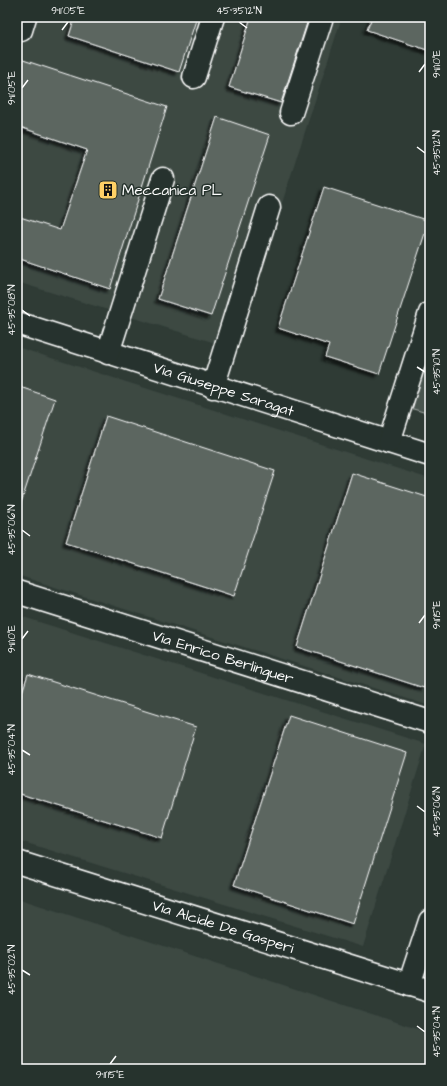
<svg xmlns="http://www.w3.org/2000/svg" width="447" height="1086" viewBox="0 0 447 1086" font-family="'Architects Daughter',sans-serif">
  <defs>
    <filter id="shadow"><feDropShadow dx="-3.5" dy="3.5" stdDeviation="1" flood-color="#0009"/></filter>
  </defs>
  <rect width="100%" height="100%" fill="#2f3b35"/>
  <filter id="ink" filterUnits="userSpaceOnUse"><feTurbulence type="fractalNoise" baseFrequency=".025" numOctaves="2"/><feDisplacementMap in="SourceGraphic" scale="8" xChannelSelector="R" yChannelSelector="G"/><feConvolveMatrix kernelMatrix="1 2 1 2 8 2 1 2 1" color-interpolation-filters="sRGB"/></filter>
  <g filter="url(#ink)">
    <path fill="#3c4842" d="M17 17H342L235 349 17 282Z
      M17 347 430 479V706L17 575Z
      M17 615 426 744 363 947 17 840Z
      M17 898 430 1033V1069H17Z"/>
    <path fill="#4a544f" stroke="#a4aaa7" d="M423 371 430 373V414L410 408Z"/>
    <path fill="#5b6661" stroke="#fff" filter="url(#shadow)" d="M75 17H197L179 72 69 36Z
      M251 17H309L281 103 229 87Z
      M372 17H430V51L367 30Z
      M17 58 167 107 110 289 17 258V216L60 230 87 150 17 126Z
      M217 117 270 135 211 316 158 299Z
      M324 187 429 221 379 374 325 357 329 345 278 328Z
      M17 386 55 399 20 506H17Z
      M106 416 275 471 234 596 66 542Z
      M352 473 430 498V671L424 688 297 647Z
      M28 674 196 727 162 838 17 793V708Z
      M289 715 407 753 353 924 234 885Z"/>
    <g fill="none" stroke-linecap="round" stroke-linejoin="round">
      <defs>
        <g id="minor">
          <path d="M21 30 25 17"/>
          <path d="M194 77 213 17"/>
          <path d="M291 113 322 17"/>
          <path id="s1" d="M17 323 430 455"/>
          <path d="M108 353 163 179"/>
          <path d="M213 387 269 207"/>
          <path d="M389 442 430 313"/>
          <path id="s2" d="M17 592 430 722"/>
          <path id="s3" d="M17 862 430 991"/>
          <path d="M409 985 430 921"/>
        </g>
      </defs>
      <use href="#minor" stroke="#fff" stroke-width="25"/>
      <use href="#minor" stroke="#26332d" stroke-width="22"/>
    </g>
  </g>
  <path fill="none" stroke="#fff" stroke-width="1.5" d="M239 22 247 28M62 30 68 22M419 72 425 64M22 88 28 80M417 147 425 153M22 310 30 316M417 367 425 372M22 530 30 536M419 623 425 615M22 639 28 631M22 750 30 755M417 806 425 812M22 970 30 975M417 1026 425 1032M110 1064 116 1056"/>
  <defs>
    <symbol id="building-square" viewBox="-11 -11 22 22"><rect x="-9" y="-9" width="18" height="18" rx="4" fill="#ffd166" stroke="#26332d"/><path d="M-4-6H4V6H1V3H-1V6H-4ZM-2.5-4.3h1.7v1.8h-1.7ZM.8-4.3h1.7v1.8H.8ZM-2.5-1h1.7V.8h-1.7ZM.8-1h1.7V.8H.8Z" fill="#111"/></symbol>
  </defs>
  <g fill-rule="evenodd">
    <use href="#building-square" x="97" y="179" width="22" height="22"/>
  </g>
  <g text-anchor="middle" stroke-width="3" stroke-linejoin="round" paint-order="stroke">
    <g font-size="15" fill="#fff" stroke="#26332d" text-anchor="start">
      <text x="122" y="195">Meccanica PL</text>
    </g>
    <g font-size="15" fill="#fff" stroke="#26332d">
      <text dy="5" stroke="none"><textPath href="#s1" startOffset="217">Via Giuseppe Saragat</textPath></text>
      <text dy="5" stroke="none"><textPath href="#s2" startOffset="216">Via Enrico Berlinguer</textPath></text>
      <text dy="5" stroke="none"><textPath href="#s3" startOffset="216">Via Alcide De Gasperi</textPath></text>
    </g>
  </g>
  <rect width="447" height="1086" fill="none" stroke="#26332d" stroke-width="44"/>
  <rect x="22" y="22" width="403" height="1042" fill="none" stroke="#fff" stroke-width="1.5"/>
  <g font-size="10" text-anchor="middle" fill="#fff">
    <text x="68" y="14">9°11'05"E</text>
    <text x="239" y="14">45°35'12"N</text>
    <text transform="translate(436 64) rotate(-90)" y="4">9°11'10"E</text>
    <text transform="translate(11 88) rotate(-90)" y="4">9°11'05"E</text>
    <text transform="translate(436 153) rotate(-90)" y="4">45°35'12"N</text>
    <text transform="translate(11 310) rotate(-90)" y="4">45°35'08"N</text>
    <text transform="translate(436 372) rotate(-90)" y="4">45°35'10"N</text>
    <text transform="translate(11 530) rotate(-90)" y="4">45°35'06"N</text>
    <text transform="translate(436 615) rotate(-90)" y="4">9°11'15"E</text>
    <text transform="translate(11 639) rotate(-90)" y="4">9°11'10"E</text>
    <text transform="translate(11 750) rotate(-90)" y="4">45°35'04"N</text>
    <text transform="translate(436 812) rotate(-90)" y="4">45°35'06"N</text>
    <text transform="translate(11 970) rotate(-90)" y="4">45°35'02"N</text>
    <text transform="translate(436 1032) rotate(-90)" y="4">45°35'04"N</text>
    <text x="110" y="1078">9°11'15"E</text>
  </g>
</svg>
